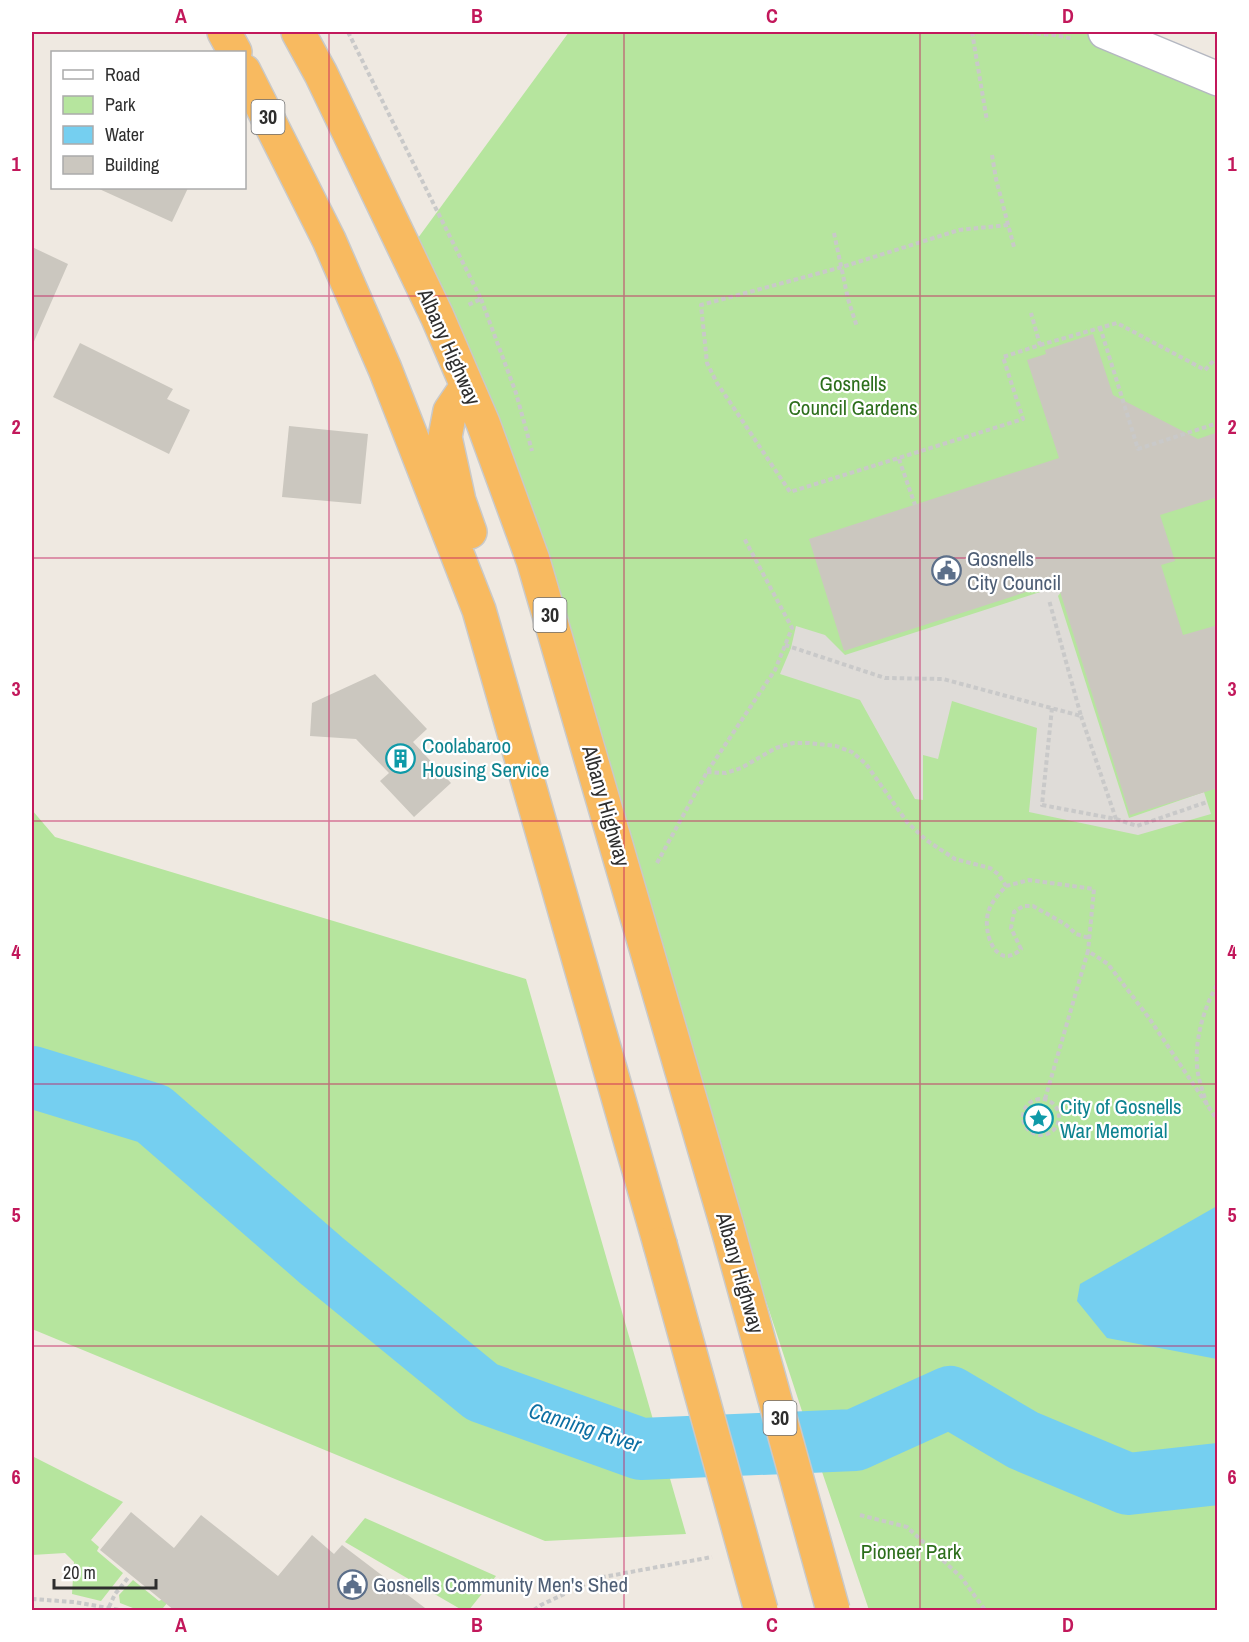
<svg xmlns="http://www.w3.org/2000/svg" width="1249" height="1642" viewBox="0 0 1249 1642" font-family="'Archivo Narrow',sans-serif">
  <rect width="100%" height="100%" fill="#efe9e1"/>
  <path fill="#b6e59e" d="M569 32H1119L1217 74V1610H869L817 1457 467 386 407 253Z
    M32 810 55 837 526 979 686 1534 545 1541 32 1329Z
    M32 1456 123 1502 91 1540 99 1547 97 1551 123 1573 101 1601 72 1594 74 1562 65 1553 32 1555Z
    M365 1518 496 1576 469 1610H462L345 1542Z
    M133 1580 159 1601 165 1598 168 1602 163 1608 165 1610H138L120 1603 119 1595Z"/>
  <path fill="#dfdcd8" d="M1065 584V587L1058 596 1129 818 1204 792 1211 814 1138 835 1029 812 1037 728 952 701 938 759 923 755V800L915 799 860 700 780 674 791 648 796 626 825 635 845 655Z"/>
  <path fill="#75cff0" d="M1217 1206V1359L1107 1338 1077 1301 1080 1284Z"/>
  <g fill="none" stroke-linecap="round" stroke-linejoin="round">
    <path stroke="#75cff0" stroke-width="62" d="M32 1077 153 1114 322 1261 482 1392 641 1449 855 1440 950 1397 1023 1440 1128 1484 1218 1474"/>
  </g>
  <path fill="#cbc7bf" d="M97 188H188L172 222Z
    M32 247 68 264 32 346Z
    M1093 334 1113 395 1198 439 1218 432V497L1160 515 1175 561 1161 565 1183 635 1218 625V788L1130 815 1057 582 844 651 809 539 1059 458 1027 360 1046 354 1045 350Z
    M80 343 173 389 167 399 190 410 169 454 53 397Z
    M289 426 368 434 361 504 282 497Z
    M375 674 427 729 413 742 451 783 414 817 380 781 389 773 356 739 310 736 312 703Z
    M131 1512 174 1548 201 1515 278 1576 312 1535 334 1554 342 1545 429 1611H175L100 1550Z"/>
  <g fill="none" stroke-linecap="round" stroke-linejoin="round">
    <defs>
      <path id="secondary" d="M1105 32 1218 79"/>
      <path id="trunk" d="M224 32 235 52
        M298 32 321 74 437 316 483 423 533 560 727 1226
        M244 71 329 240 385 369 479 610 660 1244
        M467 386 450 411 445 437 459 501 470 532"/>
    </defs>
    <use href="#secondary" stroke="#b4b7c1" stroke-width="36"/>
    <use href="#trunk" stroke="#c9c9c9" stroke-width="36"/>
    <path stroke="#c9c9c9" stroke-width="4" stroke-dasharray="4.5 3" stroke-linecap="butt" d="M348 32 481 299 468 305
      M972 32 987 121
      M1014 32 1056 35 1073 39
      M992 155 996 179 1014 247
      M1008 225 959 230 842 267 701 305 707 363 717 383 790 492 1023 419 1003 357 1040 345 1031 313
      M834 233 848 299 857 327
      M481 299 516 393 532 451
      M1100 327 1138 449 1218 423
      M1040 345 1117 323 1205 370 1214 360 1218 362
      M899 459 915 505
      M785 645 885 678 943 679 1081 716 1049 600
      M1052 708 1042 805 1116 819 1081 716
      M707 772 726 773 741 768 776 748 793 743H809L836 746 852 752 866 764 907 822 926 840 955 859 990 868 998 874 1006 886C1000 893 992 901 989 910 981 930 996 973 1021 949L1011 928 1014 912 1023 906H1033L1065 924 1076 934 1089 938
      M1116 819 1137 826 1207 802
      M657 863 707 772 775 670 792 628 744 538
      M1006 886 1029 880 1094 889 1088 951
      M1045 1099 1088 951 1108 964 1149 1018 1218 1121
      M1023 1117a18 18 0 1 1 36 0a18 18 0 1 1-36 0Z
      M1207 1105C1204 1095 1200 1084 1198 1074 1193 1044 1203 1009 1218 983
      M860 1515 907 1527 961 1577 985 1610
      M32 1599 74 1602 120 1610
      M109 1607 115 1594 128 1578
      M534 1610 541 1605 598 1578 712 1557"/>
    <use href="#secondary" stroke="#fff" stroke-width="33"/>
    <use href="#trunk" stroke="#f8ba60" stroke-width="33"/>
    <defs>
      <path id="trunk-bridge" d="M727 1226 833 1610
        M660 1244 761 1610"/>
    </defs>
    <use href="#trunk-bridge" stroke="#c9c9c9" stroke-width="36" stroke-linecap="butt"/>
    <use href="#trunk-bridge" stroke="#f8ba60" stroke-width="33"/>
  </g>
  <path fill="none" stroke="#c2185b" stroke-width="1.5" stroke-opacity="0.55" d="M329 32V1610M624 32V1610M920 32V1610M32 296H1218M32 558H1218M32 821H1218M32 1084H1218M32 1346H1218"/>
  <defs>
    <symbol id="civic-ring" viewBox="-11 -11 22 22"><circle r="9.5" fill="#fff" stroke="#5c6f8a" stroke-width="1.5"/><path d="M-.6-6.5H3V-4.5H.6V-3L4-1V1h2V6H-6V1h2V-1L-.6-3ZM-1.2 2.5V6h2.4V2.5Z" fill="#5c6f8a"/></symbol>
    <symbol id="building-ring" viewBox="-11 -11 22 22"><circle r="9.5" fill="#fff" stroke="#0f9aa8" stroke-width="1.5"/><path d="M-4-6H4V6H1V3H-1V6H-4ZM-2.5-4.3h1.7v1.8h-1.7ZM.8-4.3h1.7v1.8H.8ZM-2.5-1h1.7V.8h-1.7ZM.8-1h1.7V.8H.8Z" fill="#0f9aa8"/></symbol>
    <symbol id="sight-ring" viewBox="-11 -11 22 22"><circle r="9.5" fill="#fff" stroke="#0f9aa8" stroke-width="1.5"/><path d="M0-6L1.8-2.2L6-1.7L2.9 1.2L3.7 5.4L0 3.3L-3.7 5.4L-2.9 1.2L-6-1.7L-1.8-2.2Z" fill="#0f9aa8"/></symbol>
  </defs>
  <g fill-rule="evenodd">
    <use href="#civic-ring" x="930" y="554" width="33" height="33"/>
    <use href="#building-ring" x="384" y="742" width="33" height="33"/>
    <use href="#sight-ring" x="1022" y="1102" width="33" height="33"/>
    <use href="#civic-ring" x="336" y="1568" width="33" height="33"/>
  </g>
  <g text-anchor="middle" stroke-width="4.5" stroke-linejoin="round" paint-order="stroke">
    <g fill="#fff" stroke="#6d6d6d" stroke-width="1.5">
      <rect x="251.5" y="100" width="33" height="34" rx="4.5"/>
      <rect x="533.5" y="598" width="33" height="34" rx="4.5"/>
      <rect x="763.5" y="1401" width="33" height="34" rx="4.5"/>
    </g>
    <g font-size="20" font-weight="bold" fill="#2e2e2e">
      <text x="268" y="124">30</text>
      <text x="550" y="622">30</text>
      <text x="780" y="1425">30</text>
    </g>
    <g font-size="21" fill="#2e2e2e" stroke="#fff">
      <text transform="translate(449 347) rotate(66)" y="7">Albany Highway</text>
      <text transform="translate(606 806) rotate(74)" y="7">Albany Highway</text>
      <text transform="translate(740 1273) rotate(74)" y="7">Albany Highway</text>
    </g>
    <g font-size="21" fill="#2c6e1b" stroke="#fff">
      <text x="853" y="391">Gosnells<tspan x="853" dy="24">Council Gardens</tspan></text>
      <text x="911" y="1559">Pioneer Park</text>
    </g>
    <g font-size="21" fill="#4e5e75" stroke="#fff" text-anchor="start">
      <text x="967" y="566">Gosnells<tspan x="967" dy="24">City Council</tspan></text>
      <text x="373" y="1592">Gosnells Community Men's Shed</text>
    </g>
    <g font-size="21" fill="#0d838f" stroke="#fff" text-anchor="start">
      <text x="422" y="753">Coolabaroo<tspan x="422" dy="24">Housing Service</tspan></text>
      <text x="1060" y="1114">City of Gosnells<tspan x="1060" dy="24">War Memorial</tspan></text>
    </g>
    <g font-size="22" font-style="italic" fill="#0d6fa3" stroke="#fff">
      <text transform="translate(585 1427) rotate(18)" y="8">Canning River</text>
    </g>
  </g>
  <rect width="1249" height="1642" fill="none" stroke="#ffffff" stroke-width="66"/>
  <rect x="51" y="51" width="195" height="138" fill="#ffffff" stroke="#ababab" stroke-width="1.5"/>
  <rect x="63" y="70" width="30" height="9" fill="#ffffff" stroke="#ababab" stroke-width="1.5"/>
  <text x="105" y="81" font-size="18" fill="#2e2e2e">Road</text>
  <rect x="63" y="96" width="30" height="18" fill="#b6e59e" stroke="#ababab" stroke-width="1.5"/>
  <text x="105" y="111" font-size="18" fill="#2e2e2e">Park</text>
  <rect x="63" y="126" width="30" height="18" fill="#75cff0" stroke="#ababab" stroke-width="1.5"/>
  <text x="105" y="141" font-size="18" fill="#2e2e2e">Water</text>
  <rect x="63" y="156" width="30" height="18" fill="#cbc7bf" stroke="#ababab" stroke-width="1.5"/>
  <text x="105" y="171" font-size="18" fill="#2e2e2e">Building</text>
  <path d="M54 1579v9h102v-9" fill="none" stroke="#2e2e2e" stroke-width="3"/>
  <text x="63" y="1579" font-size="18" fill="#2e2e2e" stroke="#ffffff" stroke-width="4.5" paint-order="stroke">20 m</text>
  <rect x="33" y="33" width="1183" height="1576" fill="none" stroke="#c2185b" stroke-width="2"/>
  <g font-size="20" text-anchor="middle" font-weight="bold" fill="#c2185b">
    <text x="181" y="23">A</text>
    <text x="477" y="23">B</text>
    <text x="772" y="23">C</text>
    <text x="1068" y="23">D</text>
    <text x="16" y="171">1</text>
    <text x="1232" y="171">1</text>
    <text x="16" y="434">2</text>
    <text x="1232" y="434">2</text>
    <text x="16" y="696">3</text>
    <text x="1232" y="696">3</text>
    <text x="16" y="959">4</text>
    <text x="1232" y="959">4</text>
    <text x="16" y="1222">5</text>
    <text x="1232" y="1222">5</text>
    <text x="16" y="1484">6</text>
    <text x="1232" y="1484">6</text>
    <text x="181" y="1632">A</text>
    <text x="477" y="1632">B</text>
    <text x="772" y="1632">C</text>
    <text x="1068" y="1632">D</text>
  </g>
</svg>
